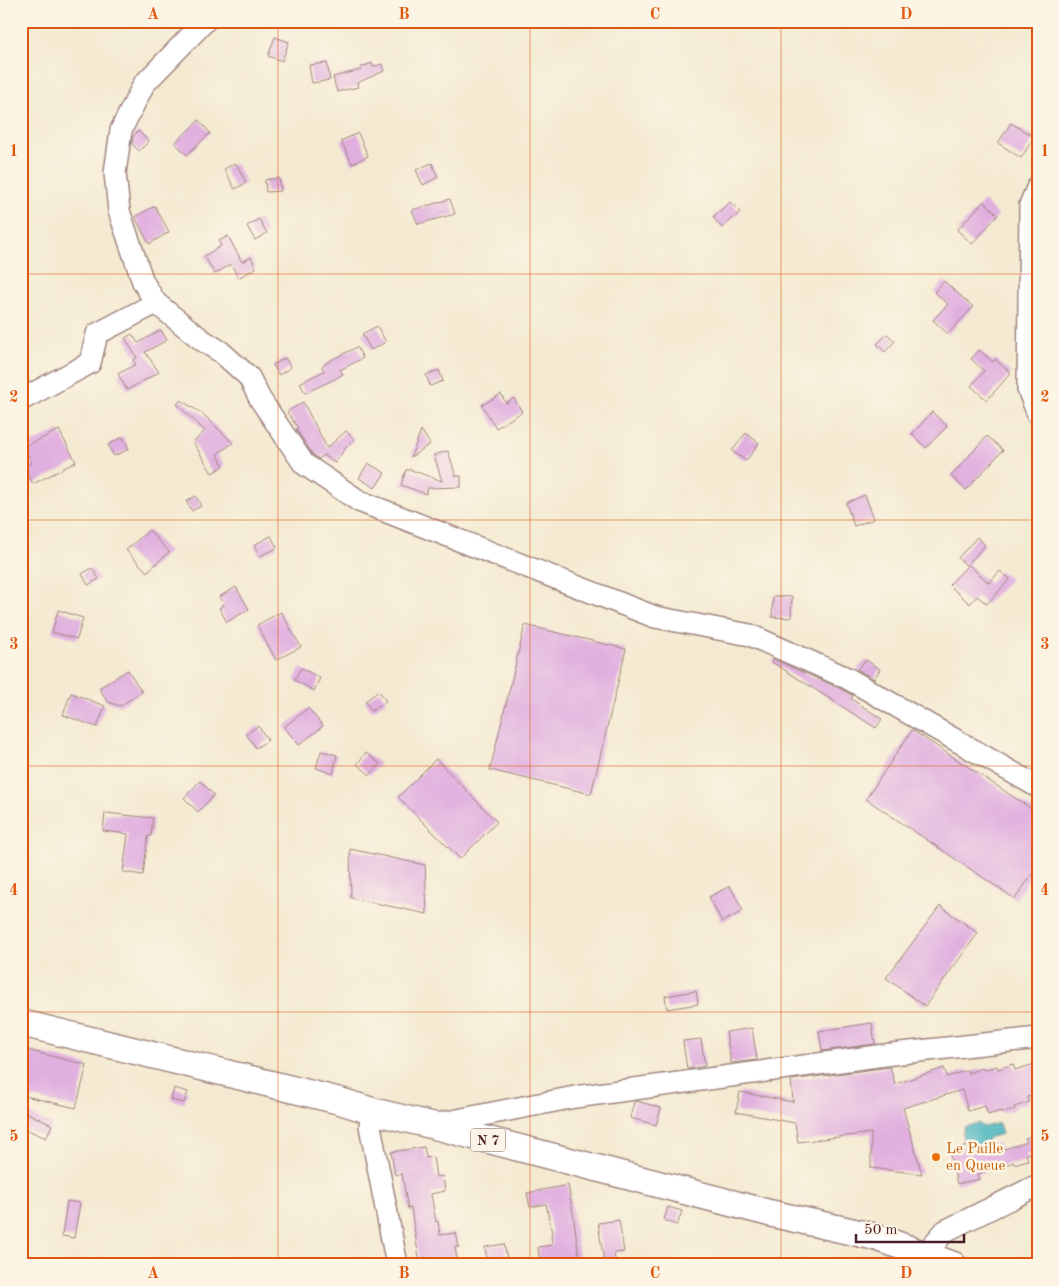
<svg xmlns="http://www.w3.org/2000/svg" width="1059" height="1286" viewBox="0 0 1059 1286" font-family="'Old Standard TT',serif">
  <rect width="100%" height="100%" fill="#fcf5e5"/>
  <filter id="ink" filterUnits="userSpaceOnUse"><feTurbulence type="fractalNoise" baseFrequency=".02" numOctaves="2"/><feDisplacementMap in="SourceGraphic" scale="10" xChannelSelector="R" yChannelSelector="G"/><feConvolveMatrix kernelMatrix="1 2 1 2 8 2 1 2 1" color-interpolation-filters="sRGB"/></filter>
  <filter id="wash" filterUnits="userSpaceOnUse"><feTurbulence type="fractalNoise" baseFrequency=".0096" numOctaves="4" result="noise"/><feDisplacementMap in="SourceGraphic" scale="20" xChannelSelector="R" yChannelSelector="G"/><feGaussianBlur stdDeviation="1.12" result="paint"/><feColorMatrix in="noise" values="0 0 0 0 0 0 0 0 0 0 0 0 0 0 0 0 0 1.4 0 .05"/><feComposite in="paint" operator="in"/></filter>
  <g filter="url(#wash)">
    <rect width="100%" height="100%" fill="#f4ead1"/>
    <path fill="#43b3bd" stroke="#466974" d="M978 1123 984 1127 999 1123 1002 1134 988 1138 987 1144 975 1147 964 1142 962 1134 964 1127Z"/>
    <g id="blocks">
      <path fill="#e0afdf" d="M275 37 289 42 282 61 268 56Z
        M327 63 330 80 312 83 309 65Z
        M372 63 373 67 382 64 384 71 357 83 358 87 337 92 333 77 361 70 360 68Z
        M199 120 210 133 187 155 175 143Z
        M1011 123 1034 137 1021 158 998 143Z
        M138 131 149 141 139 151 132 144 133 136Z
        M358 133 368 156 352 164 341 141Z
        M236 163 246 183 235 189 224 169Z
        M432 163 438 177 423 185 416 170Z
        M279 178 281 191 266 192 265 180Z
        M450 199 455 214 418 224 412 210Z
        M984 201 998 215 972 244 957 230Z
        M730 202 740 212 722 228 713 217Z
        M155 206 169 232 149 244 135 217Z
        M259 219 267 233 255 240 247 226Z
        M228 236 242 262 251 257 256 268 238 278 231 264 215 274 204 256 221 246 219 241Z
        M944 281 973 307 948 334 933 320 948 304 934 292Z
        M377 326 386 342 371 350 362 334Z
        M161 330 167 340 145 352 159 372 127 390 118 374 136 364 133 360 137 358 125 338 132 334 138 343Z
        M887 334 895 341 885 352 877 344Z
        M357 347 363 358 340 370 343 374 333 380 305 393 300 383 324 371 322 366 333 359Z
        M979 350 993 362 995 359 1011 373 987 400 971 386 984 371 971 359Z
        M285 358 291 367 279 375 273 365Z
        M439 370 443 381 430 386 426 375Z
        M501 394 506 403 514 398 522 412 496 428 482 405Z
        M181 400 204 415 233 443 217 454 224 466 212 473 193 442 205 431 177 404Z
        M303 402 327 448 346 431 354 439 347 446 335 463 324 455 319 459 313 455 296 429 298 428 287 412Z
        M932 412 947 426 926 448 912 434Z
        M59 430 76 462 33 484 24 467 32 463 24 447Z
        M421 430 430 444 411 457Z
        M746 433 759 443 746 461 732 451Z
        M987 436 1003 450 966 490 951 476Z
        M123 437 129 449 114 456 108 445Z
        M448 451 456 476H461V487L428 488 426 494 401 485 406 470H411L442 481 434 455Z
        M368 463 385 473 375 488 359 478Z
        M865 495 874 519 854 526 846 503Z
        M196 496 201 506 192 511 186 501Z
        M149 530 169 552 147 572 126 550Z
        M271 536 277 548 260 556 254 545Z
        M977 537 985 545 968 564 989 583 1000 571 1010 579 987 604 977 596 970 604 949 585 967 566 958 558Z
        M92 568 99 579 88 585 82 574Z
        M236 587 249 609 227 622 219 608 224 605 219 597Z
        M773 596 792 597 791 618 772 617Z
        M58 610 83 618 77 639 52 632Z
        M281 612 301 647 276 660 257 625Z
        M525 625 626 649 591 794 490 770Z
        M773 659 841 689 853 696 851 699 882 719 876 728 772 662Z
        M866 660 880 669 874 679 857 669Z
        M301 668 320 678 314 691 294 680Z
        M128 670 142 692 120 706 108 702 99 688Z
        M379 691 386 701 372 711 365 701Z
        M71 693 105 706 97 727 63 715Z
        M308 708 323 726 299 745 284 727Z
        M258 726 268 740 256 748 246 734Z
        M912 730 1038 813V866L1015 899 866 799Z
        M321 751 337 755 333 774 316 768Z
        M366 753 380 764 370 775 357 764Z
        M436 759 497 822 460 859 398 797Z
        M200 781 214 795 198 812 184 798Z
        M105 813 153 818 151 836H148L143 875 123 872 128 834 103 831Z
        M350 849 425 865 427 914 351 898Z
        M730 886 743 911 722 922 709 897Z
        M940 906 978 933 925 1006 886 978Z
        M696 991 698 1004 667 1009 665 996Z
        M872 1023 875 1044 822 1051 819 1031Z
        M752 1028 757 1060 731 1063 726 1032Z
        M701 1039 705 1066 687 1069 683 1041Z
        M27 1050 87 1065 76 1108 21 1095V1075Z
        M1038 1063V1094L1027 1097 1029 1102 1014 1107 1015 1109 1002 1113 1001 1111 988 1115 985 1106 968 1111 962 1090 903 1108 922 1174 871 1168V1133L798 1142 795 1123 736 1112 740 1092 793 1102 791 1080 890 1067 895 1084 944 1068 947 1077 967 1070 968 1073 982 1068 983 1070 997 1066 998 1069 1013 1064 1015 1070Z
        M174 1088 188 1092 184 1103 171 1100Z
        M637 1101 661 1108 656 1125 630 1118 634 1102Z
        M21 1110 52 1125 46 1138 21 1127Z
        M1038 1134V1169H1035L1030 1153 1026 1154 1028 1160 1014 1164V1162L978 1174 980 1179 957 1184 949 1151 971 1145 973 1152 998 1143 1001 1150 1027 1142 1025 1138Z
        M424 1147 426 1158 433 1157 436 1177 443 1176 445 1191 431 1194 436 1222 438 1221 440 1235 456 1233 459 1247H455L458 1265H420L411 1208 408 1209 402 1174 395 1175 391 1152Z
        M568 1185 573 1213 579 1257H576L577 1265H540L538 1247 552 1245 551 1234 552 1233 546 1204 530 1207 527 1193Z
        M67 1201 80 1203 74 1238 62 1236Z
        M668 1207 682 1211 677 1225 664 1220Z
        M619 1220 624 1252 614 1253 615 1260 604 1262 598 1223Z
        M504 1244 507 1258 487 1261 485 1247Z"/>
    </g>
  </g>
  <g filter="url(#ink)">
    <use href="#blocks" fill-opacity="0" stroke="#9f847e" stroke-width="1"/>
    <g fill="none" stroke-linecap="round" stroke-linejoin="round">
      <defs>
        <path id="minor" d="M205 21 144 84 121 130 115 173 119 211 143 282 156 303 202 340 221 352 249 377 260 399 304 464 359 501 655 617 750 635 847 678 1038 787
          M1038 186 1030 205 1028 389 1038 414
          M21 400 90 363 97 334 156 303
          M372 1111 370 1126 397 1265
          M432 1125 575 1097 892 1054 1038 1038
          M925 1254 945 1231 1038 1185"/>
        <path id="major" d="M21 1023 340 1101 372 1111 431 1125 769 1213 876 1237 953 1265"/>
      </defs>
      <use href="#minor" stroke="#9f847e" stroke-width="24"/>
      <use href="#major" stroke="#9f847e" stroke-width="29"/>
      <use href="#minor" stroke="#fff" stroke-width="21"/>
      <use href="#major" stroke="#fff" stroke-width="26"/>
    </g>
  </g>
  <path fill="none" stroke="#e0560e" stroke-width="1" stroke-opacity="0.55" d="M278 21V1265M530 21V1265M781 21V1265M21 274H1038M21 520H1038M21 766H1038M21 1012H1038"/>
  <circle fill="#e8710a" stroke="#fcf5e5" stroke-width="2" cx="936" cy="1157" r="5"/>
  <g text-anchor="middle" stroke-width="5" stroke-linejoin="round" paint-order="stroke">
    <rect fill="#fcf5e5" stroke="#7f5f63" stroke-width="1" x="470.5" y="1128.5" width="35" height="23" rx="4"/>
    <g font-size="14" font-weight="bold" fill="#4a1f2b">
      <text x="488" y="1145">N 7</text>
    </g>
    <g font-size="15" fill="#c56008" stroke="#fcf5e5" text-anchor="start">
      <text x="946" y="1153">Le Paille<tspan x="946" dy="17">en Queue</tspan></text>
    </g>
  </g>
  <rect width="1059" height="1286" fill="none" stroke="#fcf5e5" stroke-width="55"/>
  <path d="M856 1234v8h108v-8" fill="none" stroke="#4a1f2b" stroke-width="2.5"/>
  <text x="864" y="1234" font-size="15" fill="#4a1f2b" stroke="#fcf5e5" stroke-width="4" paint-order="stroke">50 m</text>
  <rect x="28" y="28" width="1004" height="1230" fill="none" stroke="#e0560e" stroke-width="2"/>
  <g font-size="16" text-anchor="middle" font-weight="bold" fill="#e0560e">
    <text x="153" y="19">A</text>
    <text x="404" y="19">B</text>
    <text x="655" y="19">C</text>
    <text x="906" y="19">D</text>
    <text x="14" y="156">1</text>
    <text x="1045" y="156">1</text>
    <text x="14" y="402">2</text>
    <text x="1045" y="402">2</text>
    <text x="14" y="649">3</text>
    <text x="1045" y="649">3</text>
    <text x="14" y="895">4</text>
    <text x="1045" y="895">4</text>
    <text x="14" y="1141">5</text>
    <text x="1045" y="1141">5</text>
    <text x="153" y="1278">A</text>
    <text x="404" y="1278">B</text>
    <text x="655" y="1278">C</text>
    <text x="906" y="1278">D</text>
  </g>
</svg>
